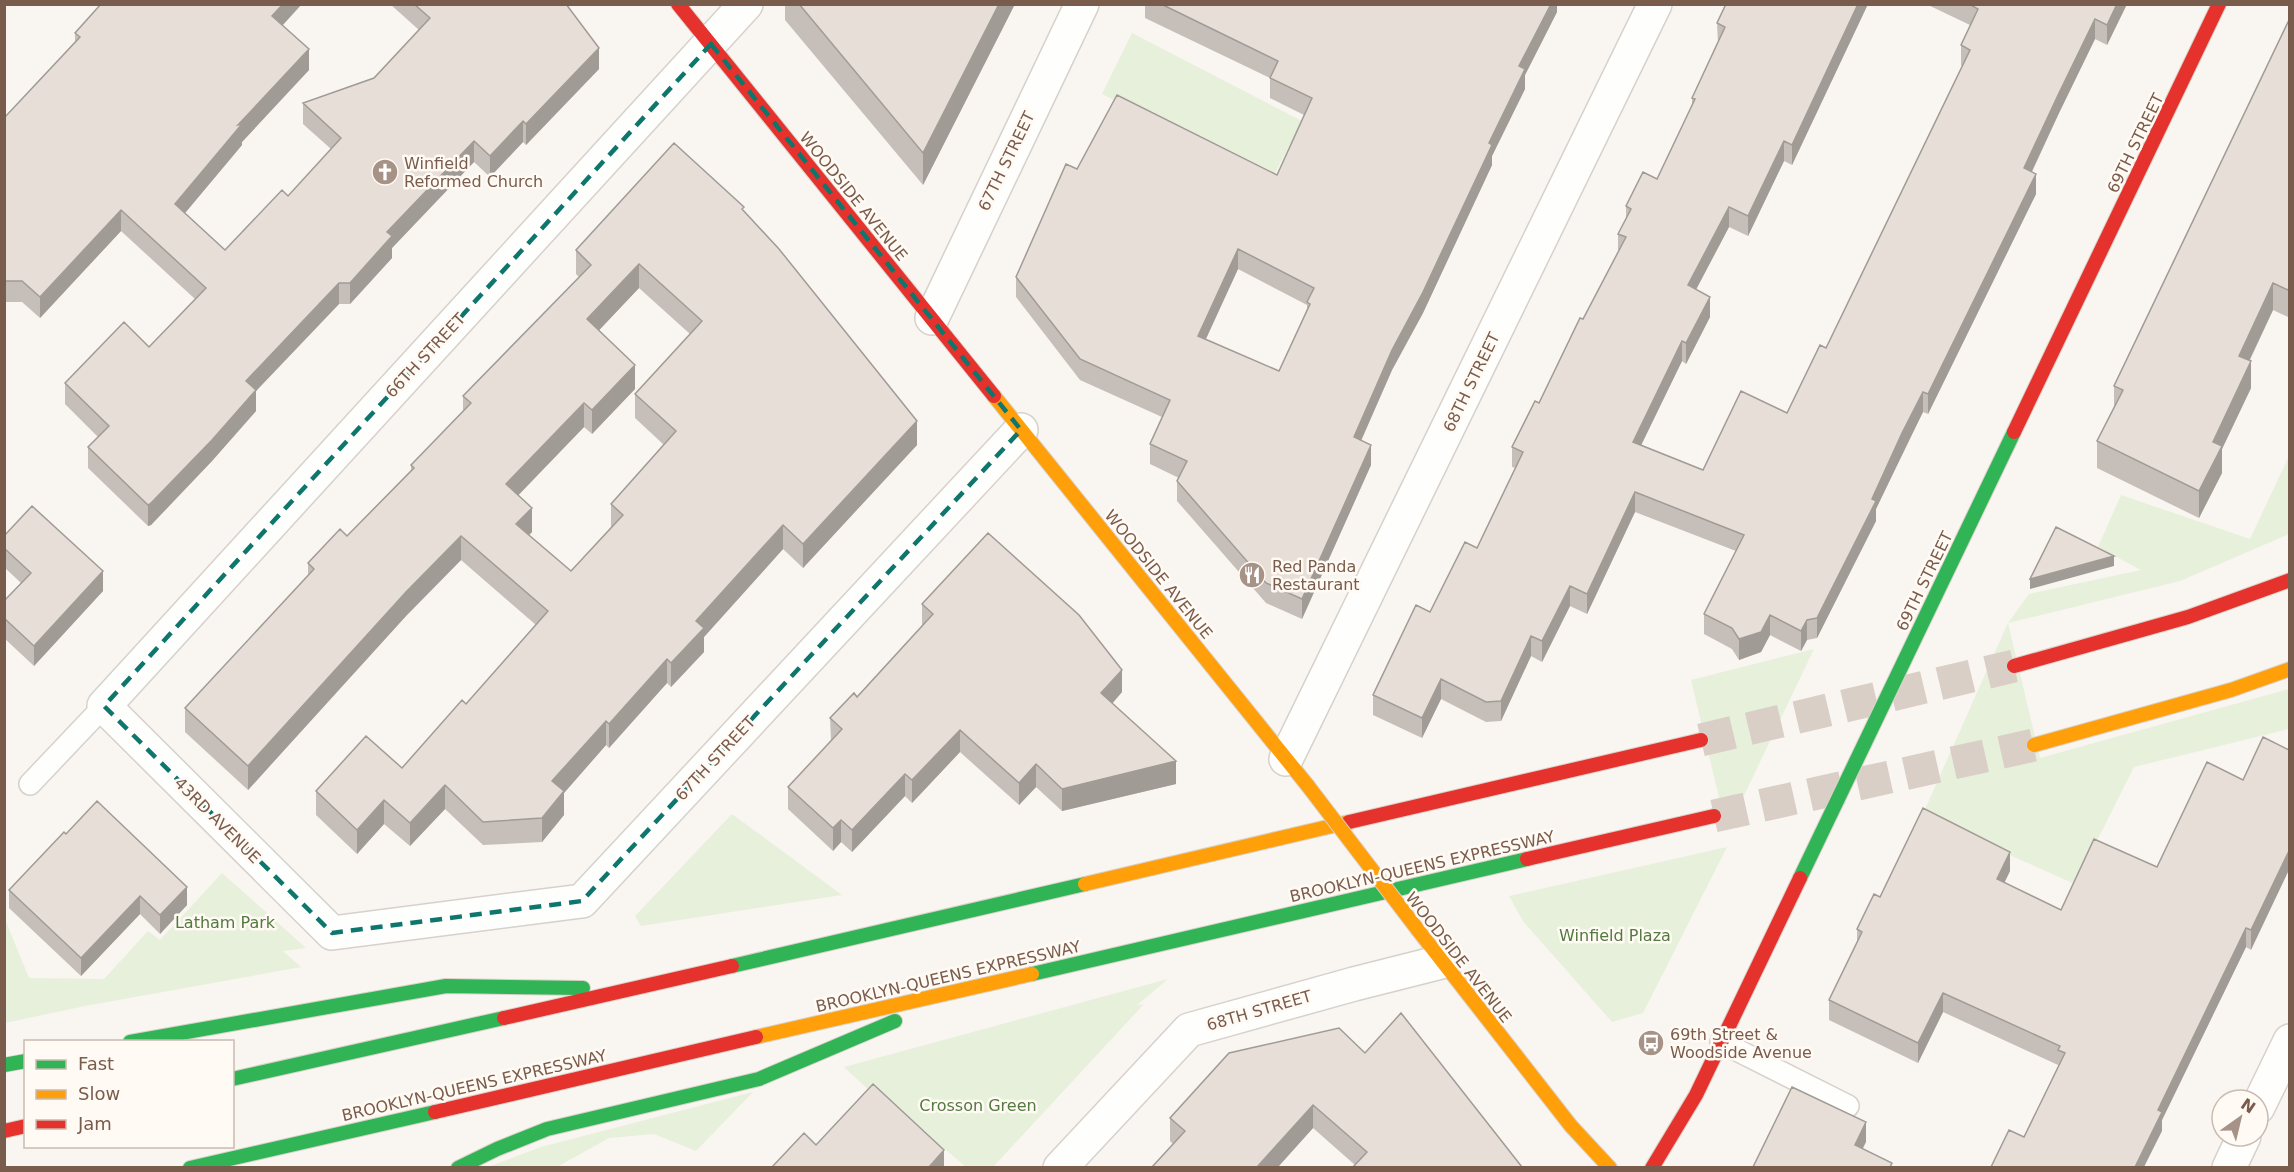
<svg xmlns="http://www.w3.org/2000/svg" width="2294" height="1172" viewBox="0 0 2294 1172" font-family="'DejaVu Sans',sans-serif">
  <rect width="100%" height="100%" fill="#f9f5f0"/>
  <path fill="#e7f0db" d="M1132 33 1302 121 1272 179 1102 94Z
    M2289 456V534L2180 581 2008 623 2040 758 2289 689V729L2134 767 2075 884 1922 816 2008 623 2029 594 2141 570 2098 547 2121 495 2250 539Z
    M1814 649 1727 831 1691 680Z
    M732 814 842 895 641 926 635 916Z
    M1727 847 1643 1013 1612 1022 1523 921 1509 896Z
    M222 873 306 948 283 951 301 967 85 1006 5 1023V919L29 978 104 979 148 931 160 940Z
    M1168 979 1137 1005 1144 1004 993 1167H966L945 1149 939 1155 844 1067Z
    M753 1092 696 1151 654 1134 609 1138 557 1167 486 1168 541 1147Z"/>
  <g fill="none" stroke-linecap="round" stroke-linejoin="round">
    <path stroke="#d9cfc7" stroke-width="33" stroke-dasharray="33 16" stroke-linecap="butt" d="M1701 740 2014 666
      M1714 816 2034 745"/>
    <defs>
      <path id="lane" d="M30 784 104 706
        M1721 1042 1848 1106"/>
      <path id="street" d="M746 4 104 706 332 933 582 901 1021 430
        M932 318 1082 4
        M1286 759 1655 4
        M2258 1107 2290 1041
        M1060 1168 1189 1030 1354 984 1441 962
        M2229 1168 2244 1136"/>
      <path id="fast" d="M1800 878 2014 432
        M732 966 1085 884
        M1032 974 1527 859
        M130 1042 446 986 583 988
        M4 1065 26 1061
        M232 1079 504 1018
        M190 1168 435 1112
        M458 1168 497 1149 547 1129 759 1079 895 1021"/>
      <path id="slow" d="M994 396 1308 786
        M2034 745 2231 690 2290 669
        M1085 884 1349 822
        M1418 930 1571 1126 1610 1168
        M756 1037 1032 974"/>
      <path id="jam" d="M678 4 994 396
        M2014 432 2219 4
        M2014 666 2188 617 2290 580
        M1349 822 1701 740
        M1527 859 1714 816
        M504 1018 732 966
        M435 1112 756 1037
        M4 1131 26 1126
        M1652 1168 1696 1095 1800 878"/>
    </defs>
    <use href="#lane" stroke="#d7d1cb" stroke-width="24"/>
    <use href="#street" stroke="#d7d1cb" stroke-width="36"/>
    <use href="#fast" stroke="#d9d2cb" stroke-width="16"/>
    <use href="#slow" stroke="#d9d2cb" stroke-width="16"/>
    <use href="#jam" stroke="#d9d2cb" stroke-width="16"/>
    <use href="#lane" stroke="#fefefd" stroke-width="21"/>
    <use href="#street" stroke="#fefefd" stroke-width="33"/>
    <use href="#fast" stroke="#30b455" stroke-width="14"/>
    <use href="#slow" stroke="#ff9f0a" stroke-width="14"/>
    <use href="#jam" stroke="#e5322d" stroke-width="14"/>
    <defs>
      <path id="slow-bridge" d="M1308 786 1418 930"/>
    </defs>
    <use href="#slow-bridge" stroke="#d9d2cb" stroke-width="16" stroke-linecap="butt"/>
    <use href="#slow-bridge" stroke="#ff9f0a" stroke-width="14"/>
  </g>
  <path fill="#c6bfb9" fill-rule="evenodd" d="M390 4H566L599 69 526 145 523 142 490 177 474 162 392 248V258L350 304H339L256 391V411L212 461 151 525 148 526 88 468V447L98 437 65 404V383L149 347 195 299 121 231 40 318 22 302H5L4 118 75 42V33L283 25 309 70 242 142V145L185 213 225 250 288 196 331 149 303 124V103L374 78 419 30Z
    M785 4H1015L923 185 785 20Z
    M1145 4H1557V12L1525 75V89L1492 156V165L1423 313 1392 370 1361 440 1371 465 1302 619 1266 603 1177 501V481L1179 478 1150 464V444L1162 417 1080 380 1016 297V277L1077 169 1277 175 1304 115 1270 98V78L1145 18ZM1238 269 1307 305V309L1279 371 1206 339Z
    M1868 4 1792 165 1784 161 1748 236 1729 227 1696 289 1710 317 1686 364 1682 361 1641 445 1703 470 1787 413 1826 348 1962 66 1961 65V45L1970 25 1926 4H2127L2107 45 2095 39 2059 113 2032 172 2036 194 1928 414 1923 412 1902 453 1876 509V521L1817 638 1807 640 1801 651 1770 635 1761 652 1739 660 1732 649 1704 634V614L1736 551 1635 512 1587 614 1570 606 1542 662 1531 656 1501 721 1486 722 1441 699 1422 738 1373 715V695L1430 612 1477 548 1516 468 1512 467V447L1539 403 1618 252V234L1626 219V206L1657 179 1692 106V98L1718 43 1717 23Z
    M2289 20 2288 317 2273 310 2250 360 2251 388 2222 449V473L2199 518 2097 468V441L2114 408V386Z
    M744 211 917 445 803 568 783 549 704 637V652L671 687 667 683 609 748 606 745 564 793V815L542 842 483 845 445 809 410 846 384 824 357 854 316 815V791L402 768 466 704 536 625 461 560 406 616 248 790 185 732V708L308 576V563L347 536 411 470V465L463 411V396L579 277 576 274V250ZM639 288 690 334 635 394V418L664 445 611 504V527L571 571 529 535 532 532 518 495 584 427 592 434 635 389 599 330Z
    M4 536 103 591 34 666 4 638V601L21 583 4 567Z
    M922 604 1122 692 1112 704 1176 784 1062 811 1036 787 1019 805 960 752 912 803 905 796 852 852 841 842 833 851 788 809V787L831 741 830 718 857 697 922 626Z
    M2263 737 2251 950 2246 947 2162 1120V1131L2024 1137 2058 1066V1065L1943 1012 1918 1063 1829 1020V1000L1857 942V929L1880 897 2010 871 2004 883 2061 910 2157 867 2243 780Z
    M64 832 187 905 160 934 140 914 81 976 9 908V890Z
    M1365 1053 1522 1167 1355 1165 1313 1128 1278 1167H1152L1173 1144 1170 1141V1118Z"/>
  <path fill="#a19b96" d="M283 4H302L272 37V16Z
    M999 4H1015L923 185V153Z
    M1551 4H1557V12L1525 75V89L1492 156V165L1423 313 1392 370 1354 457V437L1392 350 1489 143 1519 66Z
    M1858 4H1868L1792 165V145Z
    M2117 4H2127L2107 45V25Z
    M2095 19V39L2059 113 2024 188V168L2059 93Z
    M599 48V69L526 145V124Z
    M309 49V70L242 142V145L175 225V204L238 125Z
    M523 121V142L490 177V156Z
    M474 141V162L392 248V258L350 304V283L387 232Z
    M1784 141V161L1748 236V216Z
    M2036 174V194L1928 414V394Z
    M1729 207V227L1688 305V285Z
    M121 210V231L40 318V297Z
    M1238 249V269L1198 356V336Z
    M639 264V288L587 343V319Z
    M339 283V304L256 391V411L212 461 151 525 148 526V505L246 381Z
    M2273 283V310L2239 382V356Z
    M2289 288V314L2288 317V290Z
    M1710 297V317L1686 364V343Z
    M1682 341V361L1633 462V442Z
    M2251 361V388L2222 449V473L2199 518V491L2213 442Z
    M635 365V389L592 434V410Z
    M1923 392V412L1876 509V521L1817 638V618L1902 433Z
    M584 403V427L506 508V484Z
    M917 421V445L803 568V544Z
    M1371 445V465L1302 619V599Z
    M1635 492V512L1587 614V594Z
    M532 508V532L516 548V524Z
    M783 525V549L704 637V652L671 687V663L696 621Z
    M461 536V560L406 616 248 790V766L406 592Z
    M2114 556V566L2030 589V579Z
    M103 571V591L34 666V646Z
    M1570 586V606L1542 662V641Z
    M1770 615V635L1761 652 1739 660V639Z
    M1807 620V640L1801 651V631Z
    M1531 636V656L1501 721V701Z
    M667 659V683L609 748V724Z
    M1122 670V692L1101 716V693Z
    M1441 679V699L1422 738V718Z
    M606 721V745L564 793V815L542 842V818L552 781Z
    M960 730V752L912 803V780Z
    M1176 761V784L1062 811V789Z
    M1036 764V787L1019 805V783Z
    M905 774V796L852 852V830Z
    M445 785V809L410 846V823Z
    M384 800V824L357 854V830Z
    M841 820V842L833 851V828Z
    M2289 851V870L2251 950V930Z
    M2010 852V871L1997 898V879Z
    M187 887V905L160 934V915Z
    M140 896V914L81 976V958Z
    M2246 928V947L2162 1120V1131L2144 1167H2135L2158 1110Z
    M1943 993V1012L1918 1063V1043Z
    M1313 1105V1128L1278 1167H1257Z
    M1866 1122V1142L1855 1164V1145Z
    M944 1150V1167H929Z"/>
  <path fill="#e6ded7" stroke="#a19b96" stroke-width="1.5" fill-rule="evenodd" d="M101 4H283L272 16 309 49 238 125 242 124 175 204 225 250 282 190 288 196 341 138 303 103 374 78 430 18 414 4H566L599 48 526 124 523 121 490 156 474 141 387 232 392 236 350 283H339L246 381 256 390 212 440 151 503 148 505 88 447 109 426 65 383 124 322 149 347 206 288 121 210 40 297 22 281H5L4 118 80 37 75 33Z
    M799 4H999L923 153Z
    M1161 4H1551L1519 66 1525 69 1489 143 1492 145 1423 292 1392 350 1354 437 1371 445 1302 599 1266 583 1177 481 1187 461 1150 444 1170 400 1080 359 1016 277 1066 164 1077 169 1117 95 1277 175 1312 98 1270 78 1278 61ZM1238 249 1314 288 1307 302 1310 304 1279 371 1198 336Z
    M1726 4H1858L1792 145 1784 141 1748 216 1729 207 1688 285 1710 297 1686 343 1682 341 1633 442 1703 470 1741 391 1787 413 1820 345 1826 348 1970 50 1961 45 1978 9 1969 4H2117L2107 25 2095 19 2059 93 2024 168 2036 174 1928 394 1923 392 1902 433 1872 499 1876 501 1817 618 1807 620 1801 631 1770 615 1761 632 1739 639 1732 628 1704 614 1744 535 1635 492 1587 594 1570 586 1542 641 1531 636 1501 701 1486 702 1441 679 1422 718 1373 695 1416 605 1430 612 1465 542 1477 548 1523 452 1512 447 1535 401 1539 403 1580 318 1583 319 1626 237 1618 234 1631 209 1626 206 1643 172 1657 179 1695 99 1692 98 1725 27 1717 23Z
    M2289 20V288L2288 290 2273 283 2239 356 2251 361 2213 442 2222 446 2199 491 2097 441 2123 390 2114 386Z
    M674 143 744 207 742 209 779 249 917 421 803 544 783 525 696 621 704 628 671 663 667 659 609 724 606 721 552 781 564 791 542 818 483 822 445 785 410 823 384 800 357 830 316 791 366 736 402 768 462 700 466 704 548 611 461 536 406 592 248 766 185 708 314 569 308 563 340 529 347 536 414 468 411 465 471 403 463 396 591 265 576 250ZM639 264 702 321 635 394 676 431 611 504 623 515 571 571 516 524 532 508 506 484 584 403 592 410 635 365 587 319Z
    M32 506 103 571 34 646 4 618V601L31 573 4 548V536Z
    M2056 527 2114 556 2030 579Z
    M988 533 1079 615 1122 670 1101 693 1176 761 1062 789 1036 764 1019 783 960 730 912 780 905 774 852 830 841 820 833 828 788 787 842 729 830 718 854 693 857 697 933 614 922 604Z
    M2263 737 2289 750V748V851L2251 930 2246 928 2158 1110 2162 1112 2135 1167H1991L2009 1130 2024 1137 2065 1053 2058 1050 2060 1046 1943 993 1918 1043 1829 1000 1862 932 1857 929 1874 894 1880 897 1923 808 2010 852 1997 879 2061 910 2094 839 2157 867 2207 762 2243 780Z
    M97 801 187 887 160 915 140 896 81 958 9 890 64 832 66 834Z
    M1401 1013 1522 1167H1353L1367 1152 1313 1105 1257 1167H1152L1185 1131 1170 1118 1229 1053 1339 1028 1365 1053Z
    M873 1084 944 1150 929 1167H772L804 1133 816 1145Z
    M1792 1087 1866 1122 1855 1145 1892 1163 1890 1167H1753Z"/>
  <path fill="none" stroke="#0f766e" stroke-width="4.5" stroke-dasharray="12 8" stroke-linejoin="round" d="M711 44 1021 430 582 901 332 933 104 706Z"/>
  <defs>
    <symbol id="church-disc" viewBox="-11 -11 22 22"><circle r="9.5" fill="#a69286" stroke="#fffaf3"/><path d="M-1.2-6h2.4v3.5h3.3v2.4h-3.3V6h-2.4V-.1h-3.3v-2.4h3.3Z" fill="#fff"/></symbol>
    <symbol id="restaurant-disc" viewBox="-11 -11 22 22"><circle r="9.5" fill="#a69286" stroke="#fffaf3"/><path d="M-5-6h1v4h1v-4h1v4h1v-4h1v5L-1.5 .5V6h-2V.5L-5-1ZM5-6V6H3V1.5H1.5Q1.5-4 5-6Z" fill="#fff"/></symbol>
    <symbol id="bus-disc" viewBox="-11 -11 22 22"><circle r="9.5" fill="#a69286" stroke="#fffaf3"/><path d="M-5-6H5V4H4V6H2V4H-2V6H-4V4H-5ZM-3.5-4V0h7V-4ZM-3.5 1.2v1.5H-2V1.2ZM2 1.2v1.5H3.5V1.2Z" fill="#fff"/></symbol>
  </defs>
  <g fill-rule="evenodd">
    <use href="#church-disc" x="370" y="157" width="30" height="30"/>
    <use href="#restaurant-disc" x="1237" y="560" width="30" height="30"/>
    <use href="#bus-disc" x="1636" y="1028" width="30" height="30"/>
  </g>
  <g text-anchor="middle" stroke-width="5" stroke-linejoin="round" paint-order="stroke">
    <g font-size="16" fill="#7a5c4d" stroke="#fffaf3">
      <text transform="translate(2135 143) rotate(-64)" y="6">69TH STREET</text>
      <text transform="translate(1006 161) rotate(-64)" y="6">67TH STREET</text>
      <text transform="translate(854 196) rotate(51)" y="6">WOODSIDE AVENUE</text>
      <text transform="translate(425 355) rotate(-47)" y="6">66TH STREET</text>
      <text transform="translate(1471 382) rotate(-64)" y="6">68TH STREET</text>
      <text transform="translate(1159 574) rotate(51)" y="6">WOODSIDE AVENUE</text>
      <text transform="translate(1924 581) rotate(-64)" y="6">69TH STREET</text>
      <text transform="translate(715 758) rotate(-47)" y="6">67TH STREET</text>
      <text transform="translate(218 820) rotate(45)" y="6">43RD AVENUE</text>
      <text transform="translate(1422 866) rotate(-13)" y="6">BROOKLYN-QUEENS EXPRESSWAY</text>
      <text transform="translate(1459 957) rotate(52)" y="6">WOODSIDE AVENUE</text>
      <text transform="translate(948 976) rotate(-13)" y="6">BROOKLYN-QUEENS EXPRESSWAY</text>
      <text transform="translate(1259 1010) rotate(-16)" y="6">68TH STREET</text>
      <text transform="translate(474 1085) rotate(-13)" y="6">BROOKLYN-QUEENS EXPRESSWAY</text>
    </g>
    <g font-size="16" fill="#7a5c4d" stroke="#fffaf3" text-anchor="start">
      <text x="404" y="169">Winfield<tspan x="404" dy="18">Reformed Church</tspan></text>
      <text x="1272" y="572">Red Panda<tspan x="1272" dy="18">Restaurant</tspan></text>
      <text x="1670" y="1040">69th Street &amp;<tspan x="1670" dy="18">Woodside Avenue</tspan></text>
    </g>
    <g font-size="16" fill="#537a41" stroke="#fffaf3">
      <text x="225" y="928">Latham Park</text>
      <text x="1615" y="941">Winfield Plaza</text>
      <text x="978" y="1111">Crosson Green</text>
    </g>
  </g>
  <rect width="2294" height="1172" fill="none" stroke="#7a5c4d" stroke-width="12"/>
  <rect x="24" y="1040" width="210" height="108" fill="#fffaf3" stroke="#cabbb1" stroke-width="1.5"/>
  <rect x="36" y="1060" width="30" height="9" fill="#30b455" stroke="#cabbb1" stroke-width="1.5"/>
  <text x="78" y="1070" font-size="18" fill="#7a5c4d">Fast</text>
  <rect x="36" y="1090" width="30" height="9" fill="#ff9f0a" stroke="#cabbb1" stroke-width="1.5"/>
  <text x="78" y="1100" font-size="18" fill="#7a5c4d">Slow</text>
  <rect x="36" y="1120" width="30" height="9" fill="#e5322d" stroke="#cabbb1" stroke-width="1.5"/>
  <text x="78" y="1130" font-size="18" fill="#7a5c4d">Jam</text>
  <g transform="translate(2240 1118) rotate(34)"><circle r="28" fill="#fffaf3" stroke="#cabbb1" stroke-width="1.5"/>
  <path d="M0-4.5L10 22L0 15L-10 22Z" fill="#a69286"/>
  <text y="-9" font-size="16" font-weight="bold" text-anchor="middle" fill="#7a5c4d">N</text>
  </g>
</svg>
